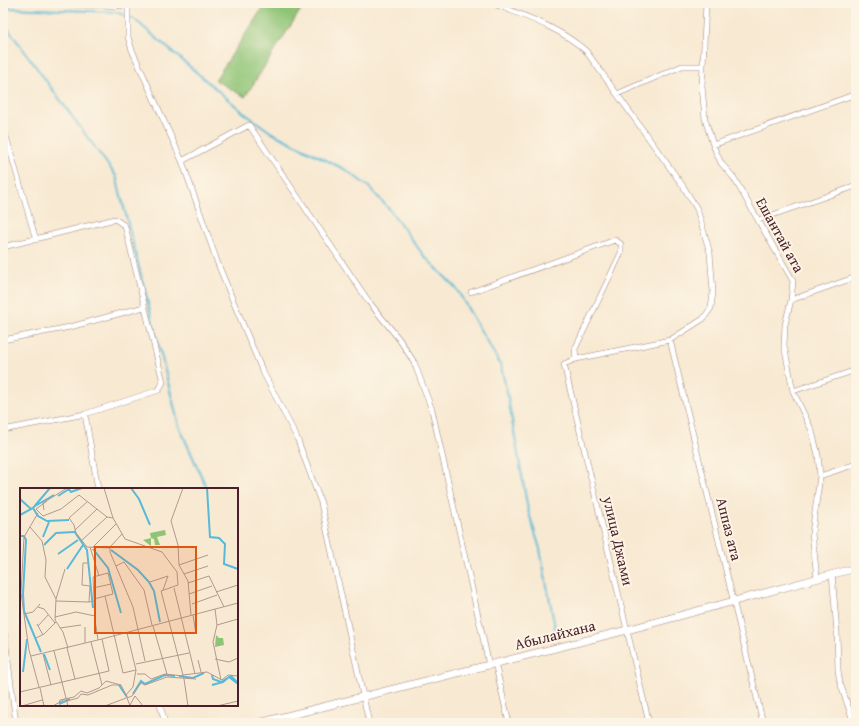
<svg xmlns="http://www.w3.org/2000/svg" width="859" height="726" viewBox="0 0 859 726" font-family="'Gentium Book Plus',serif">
  <rect width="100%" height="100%" fill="#fcf5e5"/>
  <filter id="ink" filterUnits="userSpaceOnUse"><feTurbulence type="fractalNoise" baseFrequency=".025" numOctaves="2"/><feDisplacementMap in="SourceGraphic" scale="8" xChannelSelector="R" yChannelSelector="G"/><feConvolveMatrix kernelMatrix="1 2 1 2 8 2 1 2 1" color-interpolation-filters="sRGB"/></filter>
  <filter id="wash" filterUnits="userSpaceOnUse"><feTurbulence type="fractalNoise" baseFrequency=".012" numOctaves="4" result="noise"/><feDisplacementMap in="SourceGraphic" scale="16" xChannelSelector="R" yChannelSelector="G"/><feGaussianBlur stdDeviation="0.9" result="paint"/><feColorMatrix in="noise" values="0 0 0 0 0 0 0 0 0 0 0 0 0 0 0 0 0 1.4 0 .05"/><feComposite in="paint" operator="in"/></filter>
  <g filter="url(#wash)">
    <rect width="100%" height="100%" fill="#f8e9d2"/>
    <path fill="#8fc476" stroke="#6c7250" d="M266 3H305L245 97 215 80Z"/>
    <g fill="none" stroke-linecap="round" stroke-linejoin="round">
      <path stroke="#58bad7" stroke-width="2" d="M3 12 9 8 116 12 134 19 244 113 272 133 346 170 369 187 390 210 424 256 456 288 500 364 506 387 528 510 540 549 557 638
        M3 22 116 176 179 426 207 489"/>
    </g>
  </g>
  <g filter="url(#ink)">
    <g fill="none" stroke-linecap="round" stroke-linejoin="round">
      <defs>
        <path id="minor" d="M43 3 128 6
          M128 3V37L132 50 182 161 218 264 236 308 262 370 297 438 321 503 369 723
          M492 3C524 16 559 27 586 51L683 186 697 209 710 253 713 292 711 308 703 319 670 340 576 359 564 364 649 723
          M706 3 702 86 705 119 713 145 721 163 734 178 793 281 791 300 785 325 784 345 793 391 812 431 818 455 820 476 812 533 817 578
          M617 94 682 66H703
          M3 126 36 240
          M713 145 856 94
          M182 161 249 125 369 302 399 339 414 362 432 410 489 665
          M758 220 856 186
          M3 247 115 219 125 226 163 382 159 390 85 414 3 430
          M471 292 615 240 621 244V253L575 349 576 359
          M791 300 856 277
          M3 340 70 327 144 307
          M670 340 763 723
          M793 391 856 370
          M85 414 98 489
          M820 476 856 464
          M3 512V586
          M832 574 837 632 838 670 840 683 854 723
          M3 623 16 723
          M495 663 509 723
          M160 705 165 723"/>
        <path id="secondary" d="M259 723 627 630 856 568"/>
      </defs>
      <use href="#minor" stroke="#a1847e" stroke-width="6"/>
      <use href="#secondary" stroke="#a1847e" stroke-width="8"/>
      <use href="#minor" stroke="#fff" stroke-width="5"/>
      <use href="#secondary" stroke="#fff" stroke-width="7"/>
    </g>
  </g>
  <g text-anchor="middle" stroke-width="4" stroke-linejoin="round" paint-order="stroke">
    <g font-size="15" fill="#4a1f2b" stroke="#fcf5e5">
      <text transform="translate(780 235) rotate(61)" y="5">Ешантай ата</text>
      <text transform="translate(729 529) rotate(76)" y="5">Аппаз ата</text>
      <text transform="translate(618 541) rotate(77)" y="5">улица Джами</text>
      <text transform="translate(555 635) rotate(-14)" y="5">Абылайхана</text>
    </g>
  </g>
  <g transform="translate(20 488)">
    <rect width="218" height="218" fill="#f8e9d2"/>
    <path d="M145 42 146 47 137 49 140 57H135L134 51 131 50V58L123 52 131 50 130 45ZM196 147 199 150H203L204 157 195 159Z" fill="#8fc476"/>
    <path fill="none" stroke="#58bad7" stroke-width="2" d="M111 0 119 11 130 37M187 0 190 49 199 50 205 56 204 76 218 81M38 8 49 1 51 4 62 0M0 11 11 21M15 18 34 7M13 20 18 28 27 33 49 32M0 27 13 20 30 0M54 43 67 62 73 120M0 48H4L6 52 3 106 4 123 21 164M23 49 29 34M24 57 36 45 54 44M73 61 88 80 101 125M91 62 118 82 129 94 134 103 140 134M38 66 58 52M47 81 63 57M24 166 30 182M3 184 7 151M192 187 193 191 201 194 211 188 218 195M159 188 173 190 184 185M99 197 107 209M192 197 203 194 209 189 218 196M113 206 121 193 125 196 145 187 155 188M39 216 50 211"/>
    <path fill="none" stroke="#b2988f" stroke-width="1" d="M84 0 93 30 105 51 142 64 157 84 158 97 141 103 164 191 168 218M163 0 151 33 158 57 159 77 168 93 171 127M27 13 16 21 23 28 41 21 59 7 87 29 93 30M67 14 49 30 54 37 56 45 67 59 90 60M24 22 23 15 47 0M18 25 4 49 1 105 9 162 19 199M10 39 22 53 26 72 25 89 36 111 35 132 43 144 48 160M55 42 77 21M102 46 90 59V64L113 119 125 173M61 53 87 29M70 59 79 88M72 60 96 36M69 75H63L62 97 70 98 69 114 74 113M159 77 188 67M96 78 104 74 124 102 132 137M164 86 188 78M130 94 148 88 143 102M168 95 189 88 204 119M73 100 91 96M154 100 175 186M196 104 218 97M169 106 192 98M85 108 103 185 116 182M36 111 45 81M74 111 93 106 88 85 73 89 75 132 78 152M36 113 69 114M172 116 197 107M18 119 24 121 35 135M195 121 197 137 193 154 201 192M4 126 13 124 20 116M173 127 176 146M35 129 56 124 75 128M17 136 23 147M197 137 218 131M18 138 28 127M133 138 147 186M40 140 61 137M107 145 116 182 113 199 106 207 110 218M16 150 24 146 36 134M71 154 82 197M65 155V139M47 160 55 191M34 163 48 218M23 166 31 197M11 168 82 151M195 171 209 174 218 170M178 172 181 184M116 176 169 165M117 186H125L131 191 145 186 163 188M163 187 187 184 202 192 208 187 218 188M20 200 24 218M0 204 89 183 82 151 218 115M107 210 112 208 121 195 125 197 147 189 176 191M47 213 58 210 61 206 68 207 92 197H101M39 215 40 212 54 209 61 203 67 205 79 200 86 193 101 197 106 207M110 217 115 208 123 218M2 218 22 212M33 218 45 211M85 218 106 210M197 218 218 213"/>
    <path fill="#e0560e" fill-opacity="0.15" stroke="#e0560e" stroke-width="2" d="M75 59H176V145H75Z"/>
    <rect width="218" height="218" fill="none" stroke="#4a1f2b" stroke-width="2"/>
  </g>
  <rect width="859" height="726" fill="none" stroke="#fcf5e5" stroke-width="16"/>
</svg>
